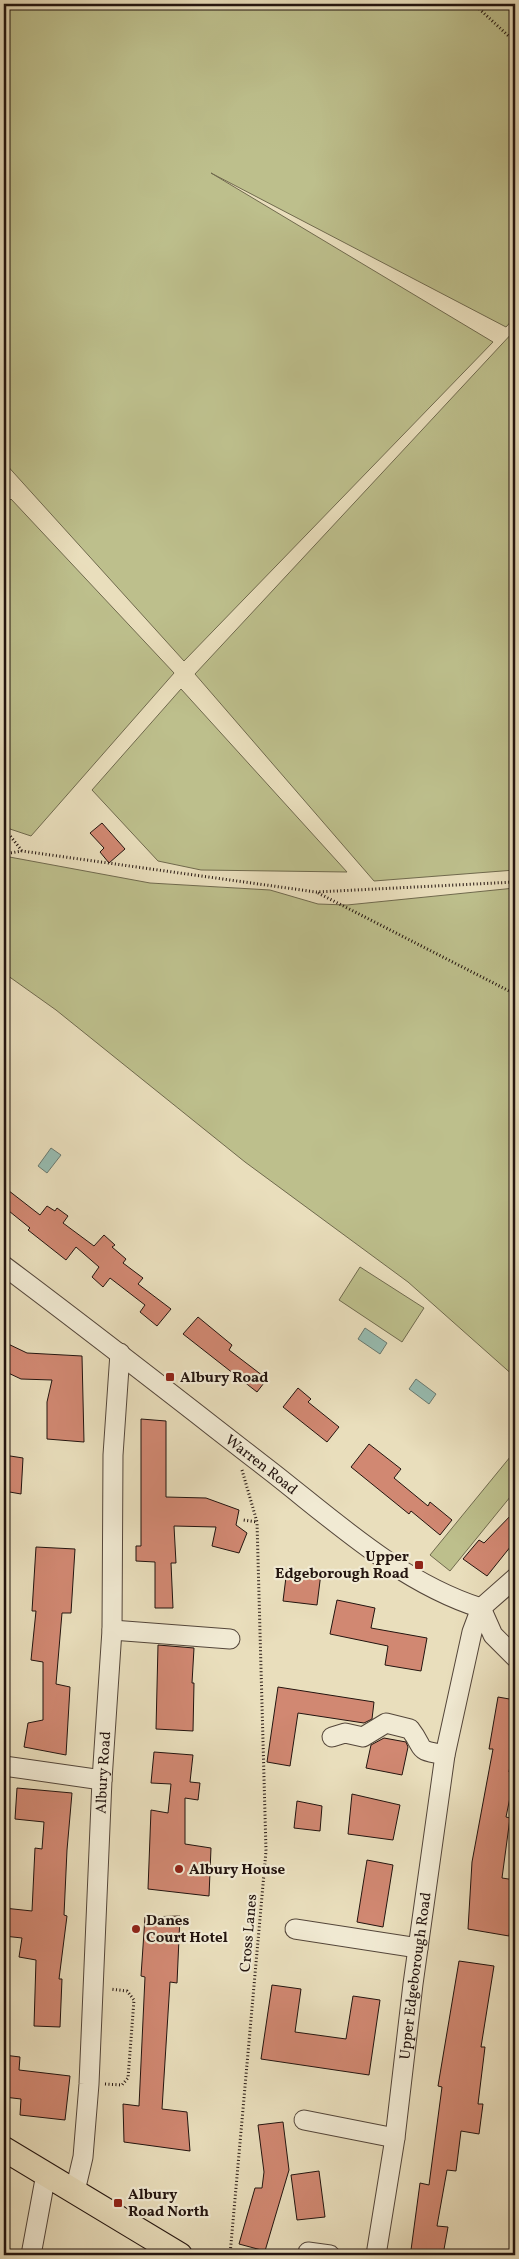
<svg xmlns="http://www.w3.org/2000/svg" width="519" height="2259" viewBox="0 0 519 2259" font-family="Vollkorn,serif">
  <rect width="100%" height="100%" fill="#e9debc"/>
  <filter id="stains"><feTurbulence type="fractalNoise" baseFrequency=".004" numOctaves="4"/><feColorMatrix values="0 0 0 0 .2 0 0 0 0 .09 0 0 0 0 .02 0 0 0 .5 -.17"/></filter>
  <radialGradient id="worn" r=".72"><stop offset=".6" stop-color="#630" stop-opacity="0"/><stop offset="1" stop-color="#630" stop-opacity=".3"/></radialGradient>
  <path fill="#bdbf8c" stroke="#706a4e" d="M4 4H508L515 10V317L506 327 211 173 493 342 184 661 4 462Z
    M515 330V870L374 881 195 674Z
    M11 499 174 673 31 836 10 829 4 821V506Z
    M181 689 347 872 201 870 158 861 92 790Z
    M4 856 150 883 270 890 318 904 347 905 515 888V1377L408 1282 245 1162 56 1010 4 973Z
    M360 1267 424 1308 402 1342 339 1300Z
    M515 1451V1491L450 1571 430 1555Z"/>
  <path fill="#97bcb1" stroke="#697970" d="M51 1148 61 1155 47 1173 38 1166Z
    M365 1328 387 1343 380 1354 358 1339Z
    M416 1379 436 1394 429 1404 409 1389Z"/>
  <path fill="#d18872" stroke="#23140f" d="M102 823 125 849 109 863 100 852 104 848 90 833Z
    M4 1187 40 1215 47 1206 55 1211 57 1208 68 1216 63 1223 94 1246 104 1235 115 1245 112 1247 126 1259 123 1263 143 1278 138 1284 171 1309 157 1326 140 1312 145 1305 110 1278 103 1287 92 1277 99 1267 76 1247 66 1260 28 1230 30 1228 4 1207Z
    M198 1317 232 1345 229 1350 267 1379 257 1392 183 1334Z
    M4 1342 27 1353 82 1356 84 1442 47 1439V1402L52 1380 21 1379 4 1371Z
    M298 1388 311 1399 308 1402 339 1427 327 1442 283 1407Z
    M141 1419 166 1421V1497L206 1498 239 1510 236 1525 247 1533 239 1553 212 1546 216 1527 174 1526 176 1563H171L173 1608H155V1562L136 1561V1546H141Z
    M369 1444 401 1469 394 1478 428 1506 430 1502 452 1520 440 1535 411 1511 409 1514 351 1467Z
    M4 1455 23 1458 21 1494 4 1491Z
    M515 1511V1541L487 1576 463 1559 479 1540 484 1543Z
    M36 1547 75 1549 71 1613H62L56 1684 70 1687 66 1755 24 1747 28 1723 43 1720V1662L31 1660 36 1611H32Z
    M287 1569 321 1573 317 1605 283 1601Z
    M337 1600 375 1608 371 1628 427 1638 421 1671 385 1665 388 1646 330 1634Z
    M158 1645 194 1648 192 1683H194L193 1731 156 1729Z
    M278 1687 374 1702 372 1719 364 1723 298 1713 290 1766 267 1762Z
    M498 1697 515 1700V1736L509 1772 515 1773 506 1817 510 1818 502 1878 515 1880V1898L509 1936 468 1929 472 1862 493 1749H489Z
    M384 1738 406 1742 408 1747 402 1775 366 1768 371 1745Z
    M154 1752 193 1755 190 1782 200 1783 198 1800 185 1798V1844L211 1848 209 1896 148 1889 151 1810 168 1813 171 1784 151 1783Z
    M17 1788 72 1793 67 1850 64 1915 67 1916 59 1979H62L60 2027 34 2026 36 1960 19 1957 22 1938 4 1936V1908L32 1911 35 1848 42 1849 44 1822 15 1819Z
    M352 1794 400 1805 393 1840 348 1834Z
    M297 1801 322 1806 320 1831 294 1828Z
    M367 1860 393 1865 383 1927 357 1922Z
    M180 1916 177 1983 170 1982 162 2109 187 2112 190 2151 124 2142 123 2104 139 2106 145 1977 141 1976 145 1917Z
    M459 1961 494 1966 481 2047H485L478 2104H483L479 2134 461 2131 456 2171 447 2170 437 2226 448 2227 443 2255 411 2250 420 2183 429 2185 442 2087 438 2086Z
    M272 1985 301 1989 295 2032 346 2039 353 1996 380 2000 369 2075 261 2059Z
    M4 2055 20 2057 19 2070 70 2076 65 2120 20 2115 21 2099 4 2097Z
    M283 2122 289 2170 265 2251 239 2244 255 2188H262L264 2172 258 2125Z
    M319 2171 325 2217 297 2220 291 2175Z"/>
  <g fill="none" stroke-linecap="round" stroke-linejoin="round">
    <defs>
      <g id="minor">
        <path id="s1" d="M4 1266C95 1334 184 1404 273 1473 338 1524 402 1583 481 1608L493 1635 515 1657"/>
        <path d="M112 1630 230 1639"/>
        <path d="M332 1737 345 1733 363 1737 386 1723 410 1729C427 1751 413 1749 445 1755"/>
        <path d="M4 1766 102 1780"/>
        <path d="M295 1929 418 1948"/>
        <path d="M304 2120 395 2138"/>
        <path id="s2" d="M75 2191 83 2157 89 2084 102 1780 112 1630 113 1455 120 1353"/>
        <path d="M308 2252 330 2255"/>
        <path d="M31 2255 46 2174"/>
        <path id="s3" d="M376 2255 395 2138 413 1984 445 1755 472 1632 481 1608 515 1578"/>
      </g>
      <path id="major" d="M4 2149 180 2255"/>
    </defs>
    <use href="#minor" stroke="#54463a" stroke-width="21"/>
    <use href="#major" stroke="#23140f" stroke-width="26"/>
    <path stroke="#23140f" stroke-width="3" stroke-dasharray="1 2.5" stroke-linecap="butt" d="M474 4 515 42
      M4 828 22 851
      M4 854 22 851 316 892 515 882
      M318 893 515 994
      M242 1470 257 1522 243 1520
      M105 2084 122 2085 128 2078 134 2000 127 1991 110 1989
      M230 2255 266 1851 257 1522"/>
    <use href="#minor" stroke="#f1ead3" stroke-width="19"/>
    <use href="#major" stroke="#e9debc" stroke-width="24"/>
  </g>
  <g fill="#8f2418" stroke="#f1ead3" stroke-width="2">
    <rect x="165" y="1372" width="10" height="10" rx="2.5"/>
    <rect x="414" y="1560" width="10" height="10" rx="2.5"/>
    <circle cx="179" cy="1869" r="5"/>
    <circle cx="136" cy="1929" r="5"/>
    <rect x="113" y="2198" width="10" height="10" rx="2.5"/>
  </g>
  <g text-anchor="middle" stroke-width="4.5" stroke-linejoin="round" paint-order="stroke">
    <g font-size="15" font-weight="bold" fill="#23140f" stroke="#f1ead3" text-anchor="start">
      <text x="180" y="1382">Albury Road</text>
      <text x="409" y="1561" text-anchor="end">Upper<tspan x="409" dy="17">Edgeborough Road</tspan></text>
      <text x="189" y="1874">Albury House</text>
      <text x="146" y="1925">Danes<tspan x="146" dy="17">Court Hotel</tspan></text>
      <text x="128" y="2199">Albury<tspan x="128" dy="17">Road North</tspan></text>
    </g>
    <g font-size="15" fill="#23140f" stroke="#f1ead3">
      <text dy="5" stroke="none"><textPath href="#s1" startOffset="325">Warren Road</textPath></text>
      <text dy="5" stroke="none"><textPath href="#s2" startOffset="420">Albury Road</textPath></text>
      <text transform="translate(248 1933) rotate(-85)" y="5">Cross Lanes</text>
      <text dy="5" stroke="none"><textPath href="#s3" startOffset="282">Upper Edgeborough Road</textPath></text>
    </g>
  </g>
  <rect width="519" height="2259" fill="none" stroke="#e9debc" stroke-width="20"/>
  <rect x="5" y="5" width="509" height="2249" fill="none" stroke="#23140f" stroke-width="2.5"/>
  <rect x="10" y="10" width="499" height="2239" fill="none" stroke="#23140f"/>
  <rect width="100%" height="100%" filter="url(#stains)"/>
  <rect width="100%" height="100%" fill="url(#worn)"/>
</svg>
